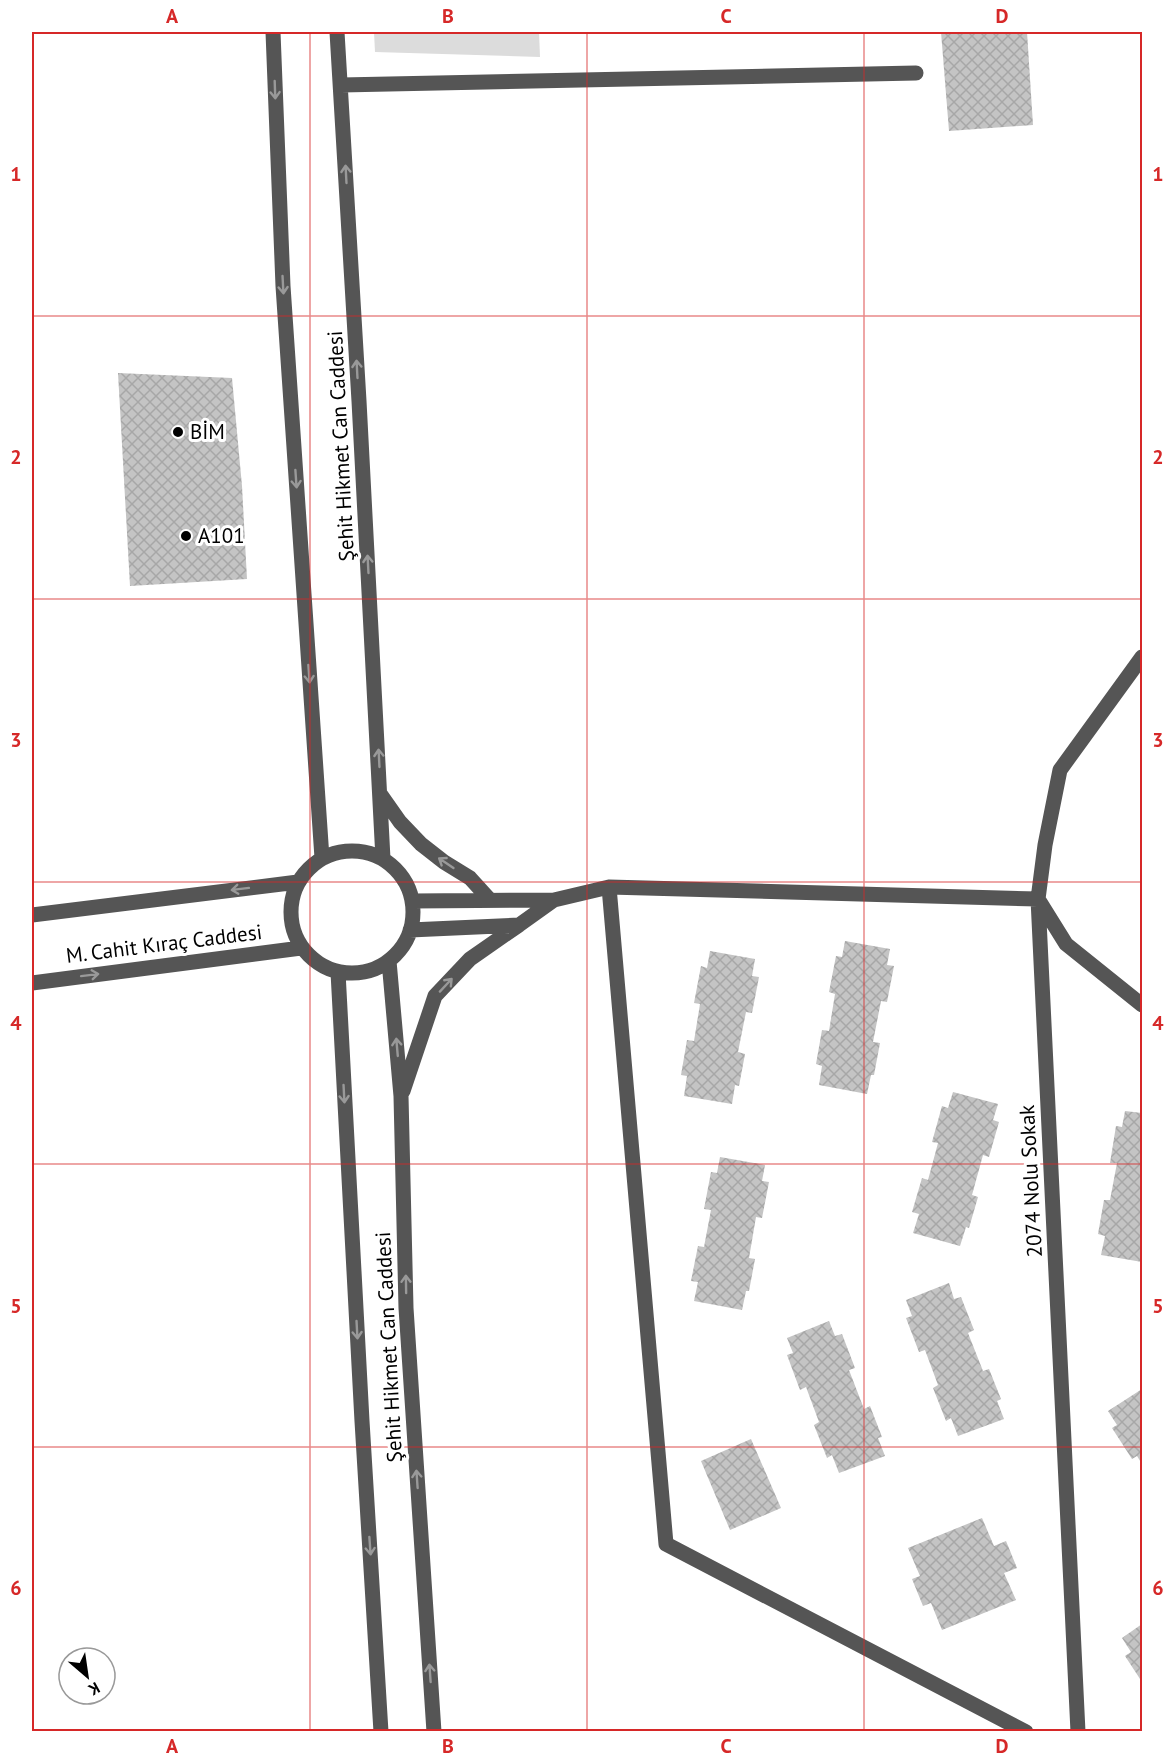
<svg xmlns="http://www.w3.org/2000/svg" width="1174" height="1763" viewBox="0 0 1174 1763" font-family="'PT Sans',sans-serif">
  <defs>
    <pattern id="building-cross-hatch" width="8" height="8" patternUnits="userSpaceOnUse" patternTransform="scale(1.5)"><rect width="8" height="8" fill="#c4c4c4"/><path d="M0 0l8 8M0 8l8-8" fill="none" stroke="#a7a7a7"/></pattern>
  </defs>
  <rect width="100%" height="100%" fill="#fff"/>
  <path fill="#dcdcdc" d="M374 32H539L540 57 375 52Z"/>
  <path fill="url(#building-cross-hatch)" d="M941 32H1027L1033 125 949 131Z
    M118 373 232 378 242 486 247 579 130 586Z
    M845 941 890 949 887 965 894 966 887 1002 881 1001 873 1042 880 1043 874 1075H871L867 1094 819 1085 822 1066 816 1064 822 1030 829 1031 835 994 829 992 836 956 842 957Z
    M710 951 755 959 752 976 759 977 752 1013 746 1012 738 1052 745 1054 739 1086 735 1085 732 1104 684 1096 687 1076 681 1075 687 1040 694 1041 700 1004 694 1003 701 966 707 968Z
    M953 1092 998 1104 993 1120 999 1122 989 1157 983 1155 972 1195 978 1197 969 1228 966 1227 960 1246 913 1233 919 1214 912 1212 922 1178 928 1180 938 1143 932 1142 942 1106 948 1108Z
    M1125 1111 1142 1113V1262L1101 1255 1105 1236 1098 1234 1104 1200H1110L1117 1163H1110L1116 1126 1122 1127Z
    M720 1157 765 1165 762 1181 769 1182 762 1218 756 1217 749 1258 755 1259 749 1291H746L742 1310 694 1301 698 1282 691 1281 698 1246 704 1247 711 1210 704 1209 711 1172 717 1173Z
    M949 1283 954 1299 961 1297 974 1330 968 1333 983 1371 989 1369 1001 1399 997 1401 1004 1419 958 1436 951 1418 946 1421 933 1388 938 1385 925 1350 919 1352 906 1318 912 1316 906 1300Z
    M829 1321 835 1336 842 1334 855 1368 849 1370 864 1409 870 1406 882 1437 878 1438 885 1456 839 1473 832 1455 827 1458 814 1425 819 1422 806 1387 800 1390 787 1355 793 1353 787 1338Z
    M1142 1389V1464L1137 1456 1132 1459 1112 1428 1117 1425 1108 1411Z
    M751 1439 781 1508 730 1530 701 1461Z
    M982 1518 994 1546 1006 1541 1017 1568 1004 1573 1016 1600 942 1630 931 1603 923 1606 912 1579 920 1576 908 1548Z
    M1142 1624V1682L1125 1656 1131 1652 1122 1638Z"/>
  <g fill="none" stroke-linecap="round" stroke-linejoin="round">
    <path stroke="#555" stroke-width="15" d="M273 32 283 286 322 858
      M337 32 359 401 383 859
      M341 85 916 73
      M381 795 400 822 421 844 444 862 470 878 490 900
      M291 912a61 61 0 1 1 122 0a61 61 0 1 1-122 0Z
      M609 887 666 1544 1026 1732
      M412 901 554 900 609 887 1038 899 1066 944 1142 1005
      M32 915 298 882
      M410 930 519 925 554 900
      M389 961 401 1096 406 1308 434 1732
      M338 972 362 1421 381 1732
      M32 983 301 948
      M403 1091 435 996 470 959 519 925
      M1078 1732 1038 899 1045 845 1060 770 1142 657"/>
  </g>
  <defs><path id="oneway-shaft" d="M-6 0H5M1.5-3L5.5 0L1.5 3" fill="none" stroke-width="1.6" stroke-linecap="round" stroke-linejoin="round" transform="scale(1.5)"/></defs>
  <g stroke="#999">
    <use href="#oneway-shaft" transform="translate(275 90) rotate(88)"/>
    <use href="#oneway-shaft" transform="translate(346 174) rotate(-93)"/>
    <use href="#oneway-shaft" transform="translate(283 285) rotate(87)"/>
    <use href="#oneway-shaft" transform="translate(357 369) rotate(-93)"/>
    <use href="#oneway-shaft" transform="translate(296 479) rotate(86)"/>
    <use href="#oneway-shaft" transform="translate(368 564) rotate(-93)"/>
    <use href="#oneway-shaft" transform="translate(309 674) rotate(86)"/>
    <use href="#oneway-shaft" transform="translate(379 758) rotate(-93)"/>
    <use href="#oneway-shaft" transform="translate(446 863) rotate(-146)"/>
    <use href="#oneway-shaft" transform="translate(240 889) rotate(173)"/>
    <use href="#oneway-shaft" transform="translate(90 975) rotate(-7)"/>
    <use href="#oneway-shaft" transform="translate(446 985) rotate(-47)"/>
    <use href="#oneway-shaft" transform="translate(397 1047) rotate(-95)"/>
    <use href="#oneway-shaft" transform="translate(344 1094) rotate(87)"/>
    <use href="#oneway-shaft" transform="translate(406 1284) rotate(-91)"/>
    <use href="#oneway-shaft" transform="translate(357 1330) rotate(87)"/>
    <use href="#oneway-shaft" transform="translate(417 1479) rotate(-94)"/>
    <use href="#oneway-shaft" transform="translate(370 1546) rotate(86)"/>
    <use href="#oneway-shaft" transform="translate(430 1673) rotate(-94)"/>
  </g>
  <path fill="none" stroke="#d62828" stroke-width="1.5" stroke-opacity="0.55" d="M310 32V1732M587 32V1732M864 32V1732M32 316H1142M32 599H1142M32 882H1142M32 1164H1142M32 1447H1142"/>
  <g fill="#000" stroke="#fff" stroke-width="2">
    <circle cx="178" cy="432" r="6"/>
    <circle cx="186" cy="536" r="6"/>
  </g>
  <g text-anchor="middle" stroke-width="6" stroke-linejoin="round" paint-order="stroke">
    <g font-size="21" fill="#000" stroke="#fff" text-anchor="start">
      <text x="190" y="439">BİM</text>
      <text x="198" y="543">A101</text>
    </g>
    <g font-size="21" fill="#000" stroke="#fff">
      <text transform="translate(341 446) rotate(-93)" y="7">Şehit Hikmet Can Caddesi</text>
      <text transform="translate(164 944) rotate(-7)" y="7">M. Cahit Kıraç Caddesi</text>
      <text transform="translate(1031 1181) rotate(-93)" y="7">2074 Nolu Sokak</text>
      <text transform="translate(389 1347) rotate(-93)" y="7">Şehit Hikmet Can Caddesi</text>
    </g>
  </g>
  <rect width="1174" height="1763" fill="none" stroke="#ffffff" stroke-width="66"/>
  <g transform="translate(87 1676) rotate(151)"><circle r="28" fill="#ffffff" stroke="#999999" stroke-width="1.5"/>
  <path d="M0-4.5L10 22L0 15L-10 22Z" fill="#000000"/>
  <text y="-9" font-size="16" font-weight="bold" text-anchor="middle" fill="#000000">K</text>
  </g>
  <rect x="33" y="33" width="1108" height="1697" fill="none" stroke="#d62828" stroke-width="2"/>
  <g font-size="20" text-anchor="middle" font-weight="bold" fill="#d62828">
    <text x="172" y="23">A</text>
    <text x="448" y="23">B</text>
    <text x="726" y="23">C</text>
    <text x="1002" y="23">D</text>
    <text x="16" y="181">1</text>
    <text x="1158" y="181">1</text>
    <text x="16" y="464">2</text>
    <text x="1158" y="464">2</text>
    <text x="16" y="747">3</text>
    <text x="1158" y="747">3</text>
    <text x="16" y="1030">4</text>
    <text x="1158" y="1030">4</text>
    <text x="16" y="1313">5</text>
    <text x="1158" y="1313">5</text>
    <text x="16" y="1595">6</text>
    <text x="1158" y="1595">6</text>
    <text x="172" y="1753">A</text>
    <text x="448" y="1753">B</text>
    <text x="726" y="1753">C</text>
    <text x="1002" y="1753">D</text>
  </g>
</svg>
